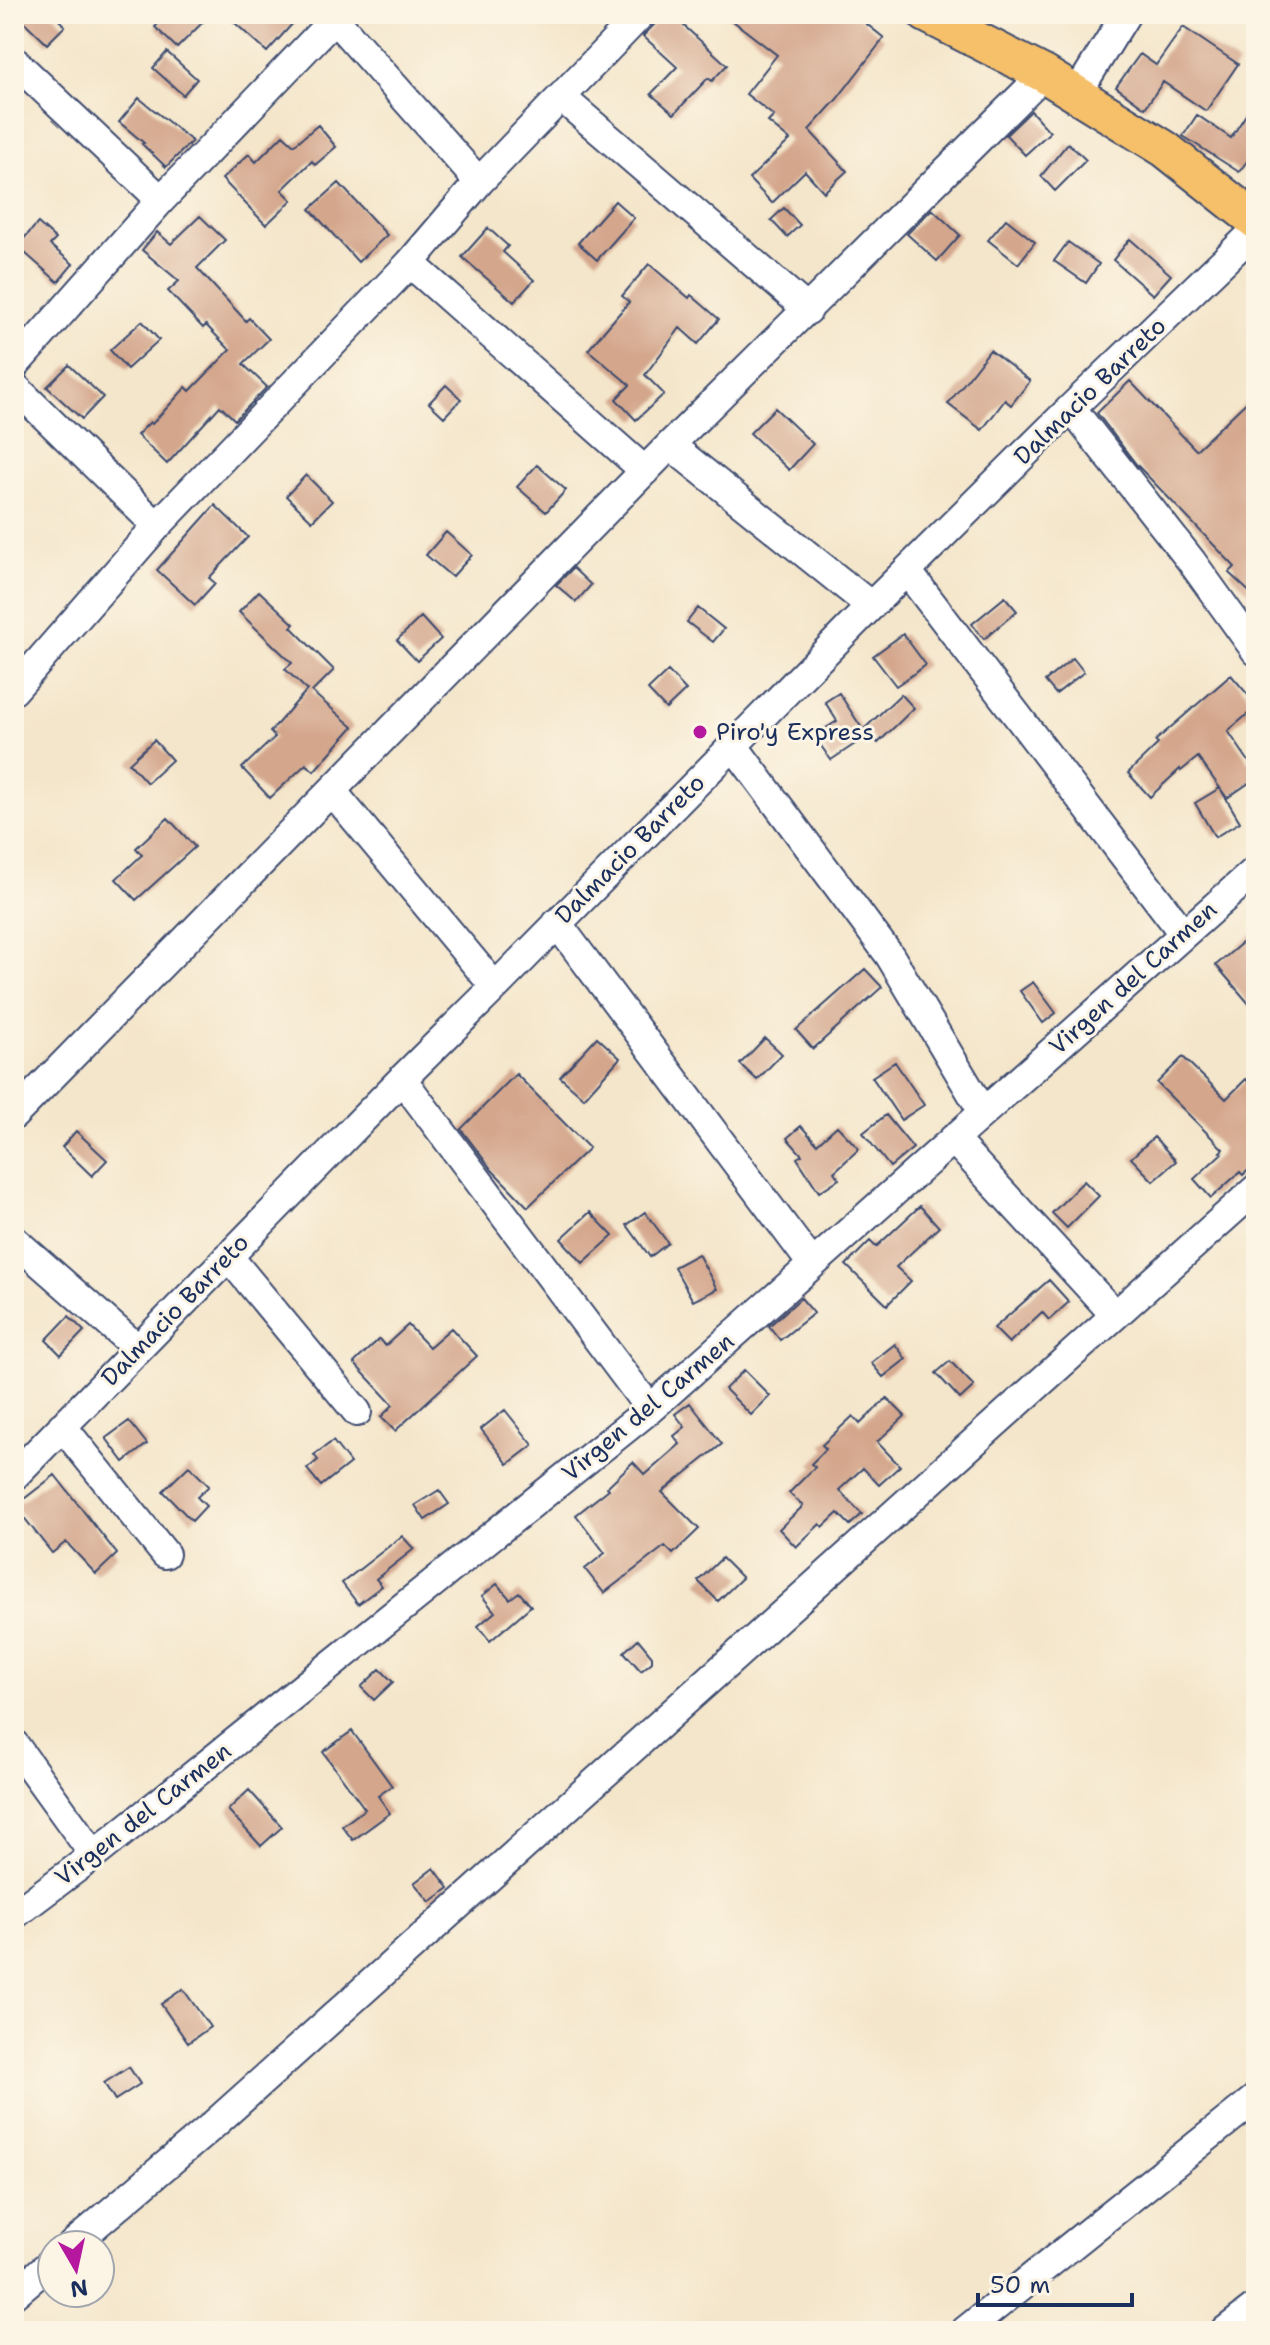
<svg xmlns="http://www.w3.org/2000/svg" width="1270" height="2345" viewBox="0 0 1270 2345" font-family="'Shantell Sans',sans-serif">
  <rect width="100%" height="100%" fill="#fcf5e5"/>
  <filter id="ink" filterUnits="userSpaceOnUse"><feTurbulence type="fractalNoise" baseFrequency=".0125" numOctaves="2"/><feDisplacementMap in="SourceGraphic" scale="16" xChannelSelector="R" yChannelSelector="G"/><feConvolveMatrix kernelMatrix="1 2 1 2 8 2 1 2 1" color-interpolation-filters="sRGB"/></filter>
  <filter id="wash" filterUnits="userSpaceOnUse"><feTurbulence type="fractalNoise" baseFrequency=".006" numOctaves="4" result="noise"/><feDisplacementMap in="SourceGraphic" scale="32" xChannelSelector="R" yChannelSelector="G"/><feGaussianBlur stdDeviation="1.8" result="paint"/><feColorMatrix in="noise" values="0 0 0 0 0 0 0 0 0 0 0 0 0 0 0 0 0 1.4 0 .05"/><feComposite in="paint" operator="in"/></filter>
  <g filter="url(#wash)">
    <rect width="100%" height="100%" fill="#f4e6cb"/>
    <g id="blocks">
      <path fill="#d4a78d" d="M16 14H53L65 26 47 44Z
        M168 14H211L177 48 155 27Z
        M225 14H286L294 22 267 52Z
        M658 14H671L727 65 712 81 708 78 674 114 651 94 677 67 643 36 654 25Z
        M724 14H854L884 38 837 99 809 130 847 171 824 192 805 171 772 203 749 179 790 140 768 122 774 116 746 94 777 55Z
        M1183 27 1238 64 1206 111 1163 82 1145 108 1116 87 1140 54 1156 65Z
        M167 52 197 79 183 95 153 68Z
        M139 98 192 141 166 167 142 144 144 143 119 122Z
        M1256 99V149L1239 172 1183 136 1197 115 1231 138Z
        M1031 111 1050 132 1025 155 1006 135Z
        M318 125 336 147 315 165 312 161 282 190 292 200 266 225 222 179 249 154 256 162 283 135 294 145Z
        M1068 143 1086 160 1055 191 1041 176Z
        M339 183 387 235 358 262 310 209Z
        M615 201 634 218 597 260 578 243Z
        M784 208 800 225 787 237 771 220Z
        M932 209 960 235 937 261 907 234Z
        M200 216 225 240 197 268 246 321 249 318 269 339 243 364 267 387 235 420 220 406 167 464 137 435 150 422 152 424 186 387 190 391 230 350 206 325 203 328 168 291 179 281 142 250 157 232 171 244Z
        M1006 219 1035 242 1018 264 988 240Z
        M38 223 56 239 50 245 73 264 58 282 17 246Z
        M488 228 508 246 503 252 534 280 514 302 462 257Z
        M1130 239 1171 275 1153 295 1113 260Z
        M1068 242 1099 264 1086 283 1054 261Z
        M649 264 689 298 691 295 719 319 698 344 680 328 645 375 664 394 636 420 616 399 630 385 588 350 629 302 622 296Z
        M142 321 159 340 127 369 110 350Z
        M990 350 1030 381 1011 405 1005 400 982 430 948 404Z
        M69 365 103 397 82 419 47 387Z
        M1130 381 1196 450 1256 393V598L1229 573 1235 567 1136 464 1097 413Z
        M446 385 461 399 444 417 429 403Z
        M775 408 813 444 789 470 750 433Z
        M537 465 566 490 546 512 517 487Z
        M306 475 332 501 312 521 286 496Z
        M215 505 248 537 209 578 215 583 195 605 157 570Z
        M446 532 472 555 452 577 426 555Z
        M573 568 591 585 576 602 556 585Z
        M259 591 294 624 291 627 334 670 312 692 353 727 314 771 306 764 270 798 242 768 275 737 270 732 307 690 285 669 292 663 239 612Z
        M1005 597 1017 611 984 639 972 624Z
        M698 608 724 629 713 642 687 622Z
        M421 617 441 639 417 661 397 640Z
        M903 634 926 665 896 686 873 656Z
        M1073 658 1084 672 1056 694 1045 681Z
        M668 671 686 690 666 709 648 690Z
        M1231 675 1256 704V707L1228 731 1256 772V778L1227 798 1198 757 1181 771 1180 769 1150 797 1128 773 1158 744 1155 741Z
        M839 693 867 736 831 760 814 736 837 721 825 702Z
        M901 694 914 708 878 743 864 729Z
        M154 740 172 760 147 783 129 763Z
        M1220 788 1240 822 1215 837 1195 803Z
        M168 818 195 847 136 900 116 879 142 855 136 848Z
        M1256 931V1012L1216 965Z
        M865 969 882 987 813 1049 796 1030Z
        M1033 982 1056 1013 1043 1023 1020 991Z
        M597 1037 620 1058 584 1098 560 1077Z
        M765 1038 782 1054 757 1080 740 1064Z
        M1183 1057 1226 1099 1246 1079 1256 1090V1163L1243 1175 1240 1172 1211 1198 1194 1179 1222 1153 1220 1152 1223 1149 1157 1083Z
        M895 1062 924 1105 901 1120 872 1077Z
        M516 1074 589 1148 528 1207 492 1170 461 1129Z
        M886 1115 913 1148 890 1167 863 1133Z
        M801 1126 817 1144 837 1126 859 1149 834 1172 839 1179 819 1192 797 1158 802 1155 787 1138Z
        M76 1131 107 1160 92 1176 62 1147Z
        M1154 1137 1176 1161 1153 1181 1131 1158Z
        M1084 1181 1099 1196 1067 1228 1052 1213Z
        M920 1206 939 1227 896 1267 911 1281 887 1305 846 1265 870 1241 876 1247Z
        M590 1212 613 1236 583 1263 561 1239Z
        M645 1212 668 1243 650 1257 627 1225Z
        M698 1254 717 1289 693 1301 674 1267Z
        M1049 1280 1069 1302 1049 1320 1042 1312 1009 1343 994 1328Z
        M801 1298 814 1313 780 1340 769 1326Z
        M69 1316 84 1331 61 1355 46 1340Z
        M408 1325 429 1347 451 1328 477 1356 395 1431 381 1417 393 1405 354 1363 379 1339 385 1346Z
        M895 1344 906 1359 883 1377 871 1363Z
        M950 1361 974 1386 960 1399 936 1373Z
        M744 1370 770 1396 751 1415 725 1389Z
        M887 1398 905 1416 877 1442 900 1466 879 1485 863 1468 839 1490 862 1514 850 1525 838 1513 823 1527 820 1524 796 1547 779 1529 803 1506 789 1493 815 1467 811 1464 826 1449 822 1445 853 1416 860 1424Z
        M690 1403 722 1444 662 1492 699 1529 673 1554 665 1546 604 1593 585 1569 605 1553 576 1515 609 1489 607 1487 633 1462 645 1475 680 1444 674 1436 685 1427 675 1414Z
        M505 1410 533 1445 508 1464 481 1429Z
        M129 1421 147 1444 124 1462 106 1438Z
        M333 1441 350 1463 321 1486 307 1469 318 1460 314 1455Z
        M189 1466 209 1486 197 1497 206 1506 192 1521 163 1491Z
        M55 1475 117 1554 96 1574 66 1542 52 1553 15 1506Z
        M439 1490 449 1504 425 1520 415 1505Z
        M402 1536 414 1549 376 1579 382 1586 358 1604 342 1583Z
        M722 1558 742 1578 718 1601 698 1581Z
        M497 1584 510 1599 519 1592 531 1606 490 1641 478 1626 495 1612 482 1596Z
        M638 1639 652 1656V1662L641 1671 624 1652Z
        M380 1669 393 1682 374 1700 361 1687Z
        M352 1731 392 1786 378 1796 390 1813 353 1840 342 1826 365 1809 323 1752Z
        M249 1790 282 1827 261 1846 228 1810Z
        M434 1868 449 1888 430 1902 414 1883Z
        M183 1989 210 2027 188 2043 161 2004Z
        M129 2067 140 2084 115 2100 104 2083Z"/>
    </g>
  </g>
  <g filter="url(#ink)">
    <use href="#blocks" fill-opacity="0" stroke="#3c4a6e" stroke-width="2"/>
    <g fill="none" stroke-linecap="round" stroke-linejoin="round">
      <defs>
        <path id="minor" d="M330 14 479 182
          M14 61 161 200
          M1076 95 1126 14
          M561 97 808 310
          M410 263 645 471
          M14 366 161 200 339 14
          M14 386 157 526
          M1071 408 1192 562 1256 651
          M670 445 871 606
          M907 571 1183 933
          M14 690 157 526 410 263 479 182 641 14
          M733 745 890 956 983 1112
          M332 791 495 987
          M557 923 812 1264
          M402 1079 650 1409
          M14 1115 670 445 1044 74
          M953 1139 1115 1315
          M14 1240 137 1348
          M228 1256 357 1412
          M62 1426 165 1554
          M14 1476 402 1079 495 987 871 606 1071 408 1256 230
          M14 1744 94 1855
          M14 1915 94 1855 650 1409 1256 870
          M72 2245 212 2126 1256 1189
          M14 2294 52 2262
          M965 2331 1256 2098
          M1225 2331 1256 2307"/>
        <path id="major" d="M926 14 1044 74 1165 149 1256 221"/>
      </defs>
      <use href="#minor" stroke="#3c4a6e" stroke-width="32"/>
      <use href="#major" stroke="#3c4a6e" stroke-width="40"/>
      <use href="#minor" stroke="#fff" stroke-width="28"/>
      <use href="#major" stroke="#f6c06b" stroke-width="36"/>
    </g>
  </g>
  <circle fill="#b5179e" stroke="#fcf5e5" stroke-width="3" cx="700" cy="732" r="8"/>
  <g text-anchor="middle" stroke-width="6" stroke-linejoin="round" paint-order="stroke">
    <g font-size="24" fill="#1b2f5e" stroke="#fcf5e5">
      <text transform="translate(1090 391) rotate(-44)" y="8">Dalmacio Barreto</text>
      <text transform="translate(630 849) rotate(-45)" y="8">Dalmacio Barreto</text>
      <text transform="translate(1133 978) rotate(-42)" y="8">Virgen del Carmen</text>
      <text transform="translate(175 1310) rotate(-46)" y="8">Dalmacio Barreto</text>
      <text transform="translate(648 1407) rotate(-40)" y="8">Virgen del Carmen</text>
      <text transform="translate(143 1814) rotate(-38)" y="8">Virgen del Carmen</text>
    </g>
    <g font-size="24" fill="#1b2f5e" stroke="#fcf5e5" text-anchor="start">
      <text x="716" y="740">Piro'y Express</text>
    </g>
  </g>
  <rect width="1270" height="2345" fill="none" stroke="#fcf5e5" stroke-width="48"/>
  <g transform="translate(76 2269) rotate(171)"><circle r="38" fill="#fcf5e5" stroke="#a2a6af" stroke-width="2"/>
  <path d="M0-6L14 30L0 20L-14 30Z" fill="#b5179e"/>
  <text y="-12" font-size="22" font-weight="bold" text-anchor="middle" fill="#1b2f5e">N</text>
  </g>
  <path d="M978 2293v12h154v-12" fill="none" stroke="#1b2f5e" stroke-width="4"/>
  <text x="990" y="2293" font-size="24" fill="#1b2f5e" stroke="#fcf5e5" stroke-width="6" paint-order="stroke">50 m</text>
</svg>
